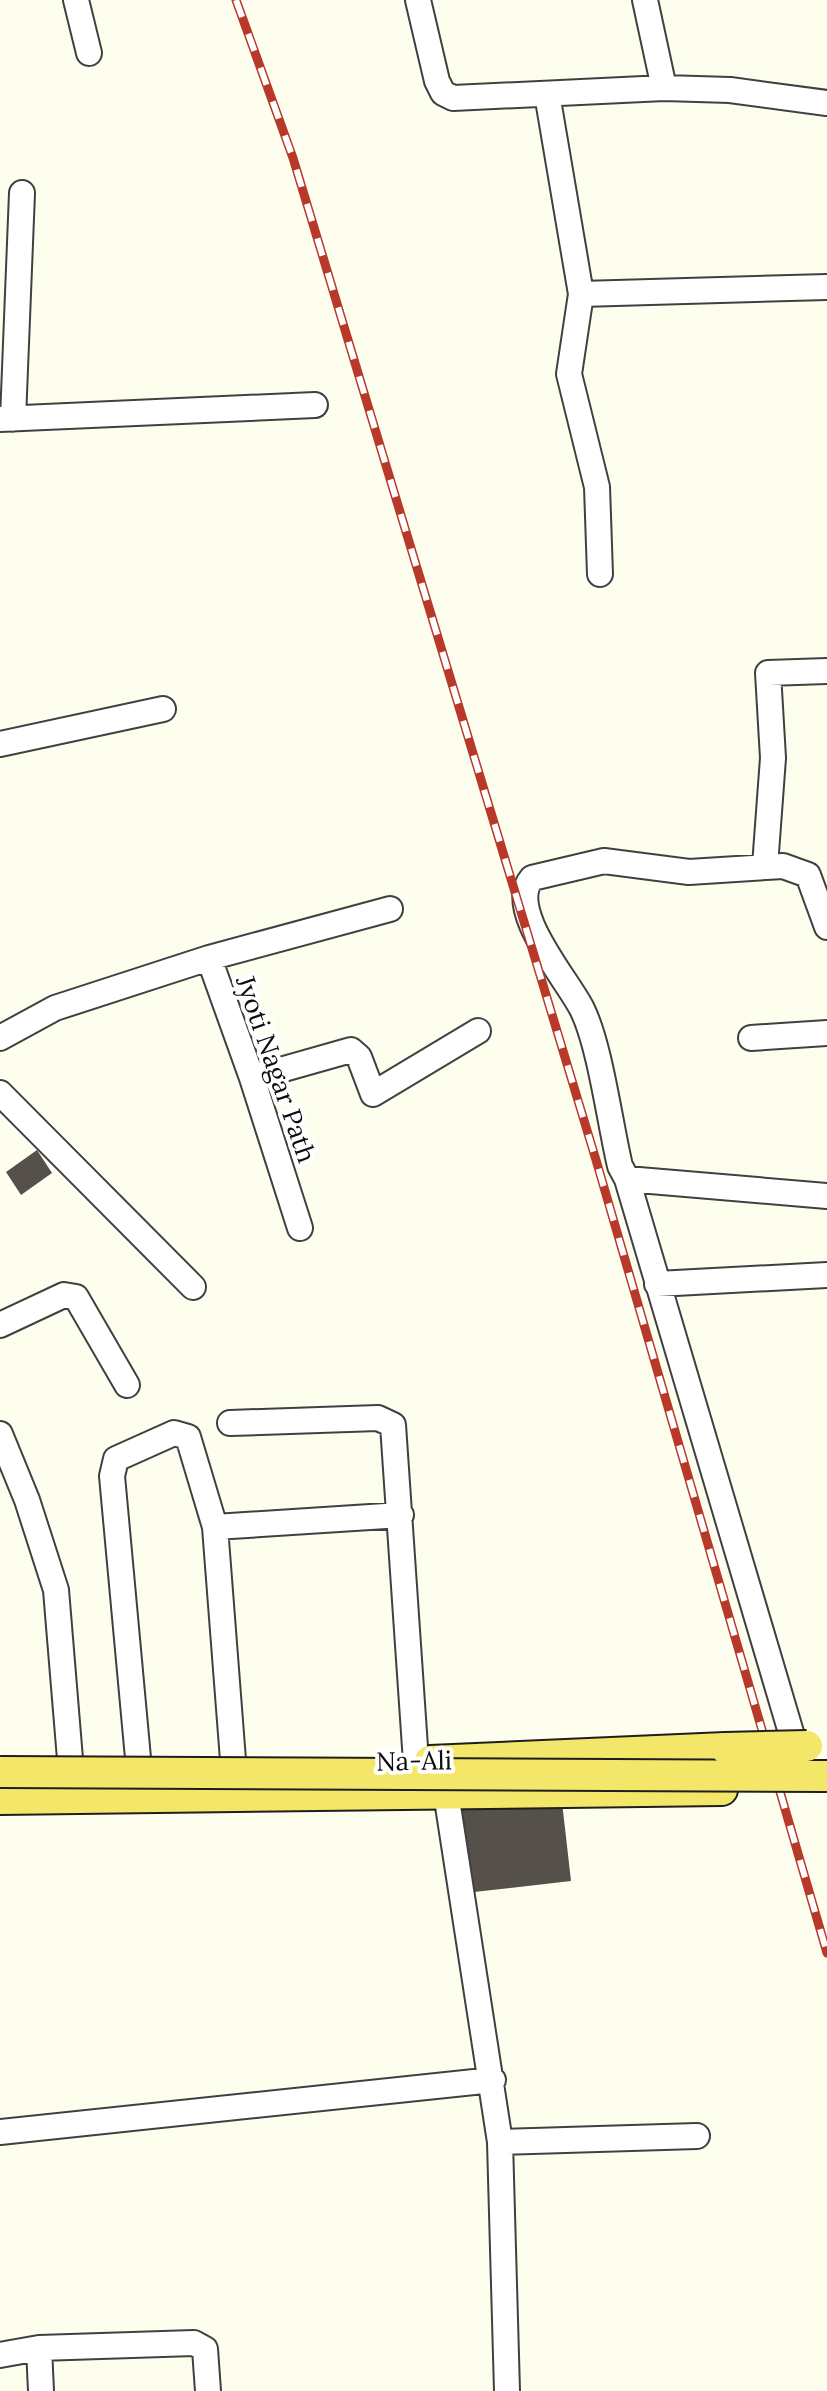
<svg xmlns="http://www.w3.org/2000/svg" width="827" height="2391" viewBox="0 0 827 2391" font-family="Lora,serif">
  <rect width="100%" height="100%" fill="#fefeee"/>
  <path fill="#55504a" d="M37 1150 52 1173 21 1195 6 1172Z
    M453 1801 562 1802 571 1881 465 1893Z"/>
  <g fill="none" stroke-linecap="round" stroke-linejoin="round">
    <defs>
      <path id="minor" d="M76 0 89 53
        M418 0 437 81 443 93 453 98 664 88 730 90 827 103
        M645 0 664 88
        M547 94 581 294 569 374 597 487 600 574
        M581 294 827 287
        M0 419 315 405
        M13 419 22 193
        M0 744 163 709
        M765 866 773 758 768 673 827 671
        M827 927 808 875 783 866 689 872 604 861 532 878C505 909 567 979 582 1009 600 1045 610 1124 620 1166L627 1179 827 1196
        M209 958 390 909
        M0 1038 55 1008 209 958 252 1078 300 1228
        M751 1038 827 1033
        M252 1078 351 1050 359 1057 373 1094 478 1031
        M0 1093 193 1287
        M627 1179 795 1746
        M657 1284 827 1275
        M0 1325 64 1295 76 1297 127 1385
        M230 1423 378 1418 393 1425 416 1762
        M0 1434 27 1500 56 1590 70 1759
        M138 1758 112 1476 116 1459 174 1433 188 1437 215 1527
        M233 1760 215 1527 401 1515
        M446 1793 500 2142 697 2136
        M0 2132 493 2080
        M500 2142 507 2391
        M39 2348 41 2391
        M0 2355 39 2348 194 2343 205 2349 208 2391"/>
      <path id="major" d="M430 1761 725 1748
        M0 1799 722 1790"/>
    </defs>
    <use href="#minor" stroke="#404040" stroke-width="28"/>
    <use href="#major" stroke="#1e1e1e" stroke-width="34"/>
    <use href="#minor" stroke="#fff" stroke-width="24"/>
    <use href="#major" stroke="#f4e669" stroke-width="30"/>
    <defs>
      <path id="rail" d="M236 0 293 158 596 1160 827 1953"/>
    </defs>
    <use href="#rail" stroke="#b8382a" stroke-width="9"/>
    <use href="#rail" stroke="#fff" stroke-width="6" stroke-dasharray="18" stroke-linecap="butt"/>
    <defs>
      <path id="major-bridge" d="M725 1748 807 1746
        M0 1772 827 1776"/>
    </defs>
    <use href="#major-bridge" stroke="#1e1e1e" stroke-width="34" stroke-linecap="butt"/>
    <use href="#major-bridge" stroke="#f4e669" stroke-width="30"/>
  </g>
  <g text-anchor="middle" stroke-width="8" stroke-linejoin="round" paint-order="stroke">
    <g font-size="26" fill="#0d0d0d" stroke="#fff">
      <text transform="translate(276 1069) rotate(71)" y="9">Jyoti Nagar Path</text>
      <text transform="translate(414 1761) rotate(-1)" y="9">Na-Ali</text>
    </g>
  </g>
</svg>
